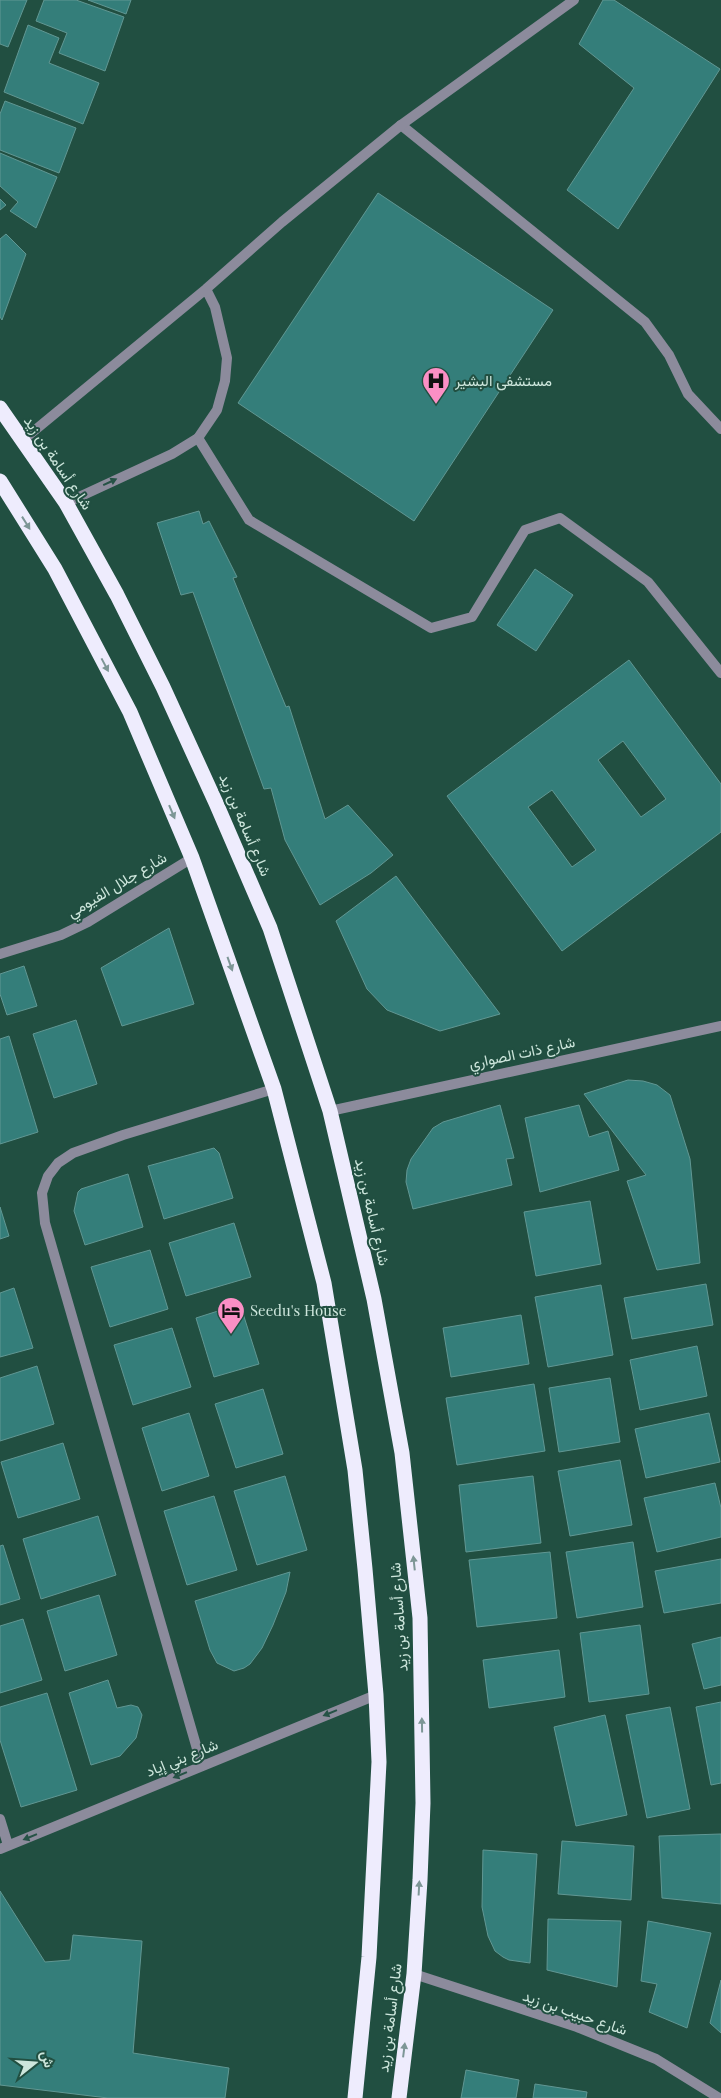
<svg xmlns="http://www.w3.org/2000/svg" width="721" height="2098" viewBox="0 0 721 2098" font-family="'Playfair Display',Vazirmatn,serif">
  <rect width="100%" height="100%" fill="#214f41"/>
  <path fill="#347e7a" stroke="#619793" fill-rule="evenodd" d="M0 0H27L8 47 0 44Z
    M44 0H76L124 17 105 71 59 53 67 33 36 21Z
    M88 0H131L126 14Z
    M603 0H614L720 69 618 229 567 190 634 88 579 44Z
    M28 25 59 38 49 63 99 83 83 124 4 92Z
    M5 101 76 128 59 173 0 150V114Z
    M0 153 57 177 36 228 10 211 18 202 0 186Z
    M378 193 553 310 414 521 238 403Z
    M0 199 6 205 0 210Z
    M6 234 26 254 2 320 0 317V239Z
    M199 511 203 524 209 521 237 577 233 578 286 707 289 706 325 819 348 805 393 855 371 873 320 905 285 840 271 788 264 789 193 592 181 595 157 523Z
    M535 569 573 595 536 651 497 625Z
    M629 660 721 784V832L562 951 447 796ZM623 741 666 799 641 817 598 760ZM552 790 596 850 572 867 528 807Z
    M396 876 500 1014 440 1031 387 1010 367 989 336 921Z
    M169 928 194 1004 122 1026 101 968Z
    M24 966 37 1006 7 1015 0 994V974Z
    M76 1020 97 1084 54 1098 33 1034Z
    M9 1036 38 1132 0 1144V1039Z
    M628 1080 643 1081 657 1085 670 1095 690 1159 700 1263 657 1270 627 1181 646 1175 584 1094Z
    M500 1105 514 1158 506 1159 512 1185 413 1209 406 1182 407 1170 411 1159 433 1128 443 1122Z
    M579 1105 589 1137 608 1131 619 1170 540 1192 525 1118Z
    M214 1148 219 1153 233 1198 164 1219 148 1166Z
    M128 1174 143 1227 85 1245 74 1211 78 1192 81 1189Z
    M590 1201 601 1264 536 1276 524 1212Z
    M0 1207 9 1236 0 1239Z
    M234 1223 251 1277 186 1296 169 1243Z
    M150 1250 168 1309 110 1327 91 1267Z
    M706 1284 713 1325 632 1339 624 1298Z
    M601 1285 613 1355 548 1367 535 1297Z
    M14 1288 33 1348 0 1357V1293Z
    M240 1304 259 1364 214 1377 196 1318Z
    M521 1315 529 1364 451 1377 443 1328Z
    M172 1328 191 1387 133 1405 114 1345Z
    M697 1346 707 1396 640 1410 630 1360Z
    M37 1366 54 1424 0 1441V1378Z
    M610 1378 620 1442 559 1452 549 1388Z
    M534 1384 545 1451 457 1465 446 1398Z
    M263 1389 283 1454 236 1468 215 1404Z
    M189 1413 209 1476 162 1491 142 1428Z
    M709 1413 720 1462 646 1478 635 1429Z
    M63 1443 80 1499 18 1518 1 1462Z
    M620 1460 632 1525 570 1536 558 1471Z
    M285 1476 307 1550 257 1565 234 1491Z
    M533 1476 541 1543 466 1552 459 1485Z
    M715 1483 721 1508V1537L657 1552 644 1498Z
    M214 1496 237 1570 187 1585 164 1511Z
    M98 1516 116 1575 41 1599 23 1539Z
    M633 1542 643 1607 577 1618 566 1552Z
    M3 1545 20 1599 0 1605V1546Z
    M550 1552 557 1618 477 1627 469 1560Z
    M721 1559V1603L664 1613 655 1571Z
    M290 1572 286 1592 273 1625 262 1648 250 1664 244 1668 234 1671 217 1663 210 1650 195 1601Z
    M99 1595 117 1655 65 1671 47 1611Z
    M23 1619 42 1680 0 1693V1626Z
    M640 1625 649 1694 589 1702 580 1633Z
    M721 1637V1685L704 1689 692 1644Z
    M559 1650 565 1697 489 1708 483 1660Z
    M108 1680 117 1708 131 1705 138 1707 142 1715 136 1738 120 1756 91 1765 69 1693Z
    M47 1693 77 1790 21 1807 0 1740V1707Z
    M721 1702V1783L711 1785 696 1707Z
    M670 1707 690 1809 647 1818 626 1715Z
    M605 1715 627 1815 576 1826 554 1727Z
    M721 1834V1904L662 1898 659 1836Z
    M562 1841 634 1846 631 1900 558 1894Z
    M483 1850 537 1854 530 1963 509 1960 503 1957 495 1951 488 1936 482 1907Z
    M0 1891 45 1962 70 1960 73 1935 142 1941 133 2053 229 2068 225 2098H108L0 2085Z
    M548 1919 621 1921 617 1987 547 1970Z
    M648 1921 711 1933 687 2028 649 2012 657 1984 641 1981Z
    M721 1980V2033L710 2023Z
    M466 2070 519 2080 516 2098H461Z
    M535 2084 587 2092 586 2098H533Z"/>
  <g fill="none" stroke-linecap="round" stroke-linejoin="round">
    <path stroke="#8c8b9c" stroke-width="10" d="M401 125 645 322 669 355 688 394 721 429
      M198 438 249 520 431 628 472 617 525 530 560 518 648 582 721 673"/>
    <path stroke="#8c8b9c" stroke-width="10" d="M23 440 206 289 282 222 401 125 574 0
      M66 503 172 454 198 438 217 410 225 381 227 358 215 307 206 289
      M0 954 61 935 88 922 192 858
      M330 1111 721 1026
      M202 1766 45 1223 42 1193 48 1176 58 1163 73 1153 123 1135 274 1089
      M0 1819 8 1845
      M0 1849 376 1695
      M414 1974 577 2027 656 2059 719 2098"/>
    <path stroke="#eeecfd" stroke-width="15" d="M0 408 66 503 117 595 163 687 216 803 270 928 330 1111 374 1299 402 1453 420 1618 423 1803 420 1880 414 1974 399 2098
      M0 481 55 569 130 712 192 858 274 1089 324 1283 355 1470 365 1569 376 1695 379 1762 369 1957 355 2098"/>
  </g>
  <defs><path id="oneway-solid" d="M-6-.8H1V-3.2L6.5 0L1 3.2V.8H-6Z" transform="scale(1.25)"/></defs>
  <g fill="#265246">
    <use href="#oneway-solid" transform="translate(110 482) rotate(-25)"/>
    <use href="#oneway-solid" transform="translate(330 1713) rotate(158)"/>
    <use href="#oneway-solid" transform="translate(180 1775) rotate(158)"/>
    <use href="#oneway-solid" transform="translate(30 1837) rotate(158)"/>
  </g>
  <g fill="#7d9696">
    <use href="#oneway-solid" transform="translate(26 523) rotate(58)"/>
    <use href="#oneway-solid" transform="translate(105 665) rotate(62)"/>
    <use href="#oneway-solid" transform="translate(172 812) rotate(67)"/>
    <use href="#oneway-solid" transform="translate(230 964) rotate(70)"/>
    <use href="#oneway-solid" transform="translate(414 1563) rotate(-96)"/>
    <use href="#oneway-solid" transform="translate(422 1725) rotate(-91)"/>
    <use href="#oneway-solid" transform="translate(419 1888) rotate(-87)"/>
    <use href="#oneway-solid" transform="translate(404 2050) rotate(-83)"/>
  </g>
  <defs>
    <symbol id="hospital-pin" viewBox="-11 -11 22 30"><path d="M0 17L-7.5 6A9.5 9.5 0 1 1 7.5 6Z" fill="#fb8fc5" stroke="#214f41"/><path d="M-5-5h3v3.5h4V-5h3V5h-3V1.5h-4V5h-3Z" fill="#111"/></symbol>
    <symbol id="hotel-pin" viewBox="-11 -11 22 30"><path d="M0 17L-7.5 6A9.5 9.5 0 1 1 7.5 6Z" fill="#fb8fc5" stroke="#214f41"/><path d="M-6-4.5h1.5V1H6V5H4.5V3h-9V5H-6ZM-4 0a1.8 1.8 0 1 1 3.6 0ZM.5 0V-2.5h3Q6-2.5 6 0Z" fill="#111"/></symbol>
  </defs>
  <g fill-rule="evenodd">
    <use href="#hospital-pin" x="420" y="365" width="32" height="43"/>
    <use href="#hotel-pin" x="215" y="1295" width="32" height="43"/>
  </g>
  <g text-anchor="middle" stroke-width="4" stroke-linejoin="round" paint-order="stroke">
    <g font-size="15" fill="#cde6dc" stroke="#214f41" text-anchor="start">
      <text x="455" y="386">مستشفى البشير</text>
      <text x="250" y="1316">Seedu's House</text>
    </g>
    <g font-size="15" fill="#cde6dc" stroke="#214f41">
      <text transform="translate(58 463) rotate(56)" y="5">شارع أسامة بن زيد</text>
      <text transform="translate(245 825) rotate(67)" y="5">شارع أسامة بن زيد</text>
      <text transform="translate(117 885) rotate(-31)" y="5">شارع جلال الفيومي</text>
      <text transform="translate(522 1053) rotate(-12)" y="5">شارع ذات الصواري</text>
      <text transform="translate(372 1212) rotate(77)" y="5">شارع أسامة بن زيد</text>
      <text transform="translate(399 1617) rotate(-94)" y="5">شارع أسامة بن زيد</text>
      <text transform="translate(182 1758) rotate(-22)" y="5">شارع بني إياد</text>
      <text transform="translate(575 2013) rotate(19)" y="5">شارع حبيب بن زيد</text>
      <text transform="translate(390 2018) rotate(-83)" y="5">شارع أسامة بن زيد</text>
    </g>
  </g>
  <g transform="translate(35 2063) rotate(73)" stroke="#214f41" stroke-width="4" paint-order="stroke">
  <path d="M0-4L9 19L0 12L-9 19Z" fill="#cde6dc"/>
  <text y="-8" font-size="14" font-weight="bold" text-anchor="middle" fill="#cde6dc">ش</text>
  </g>
</svg>
